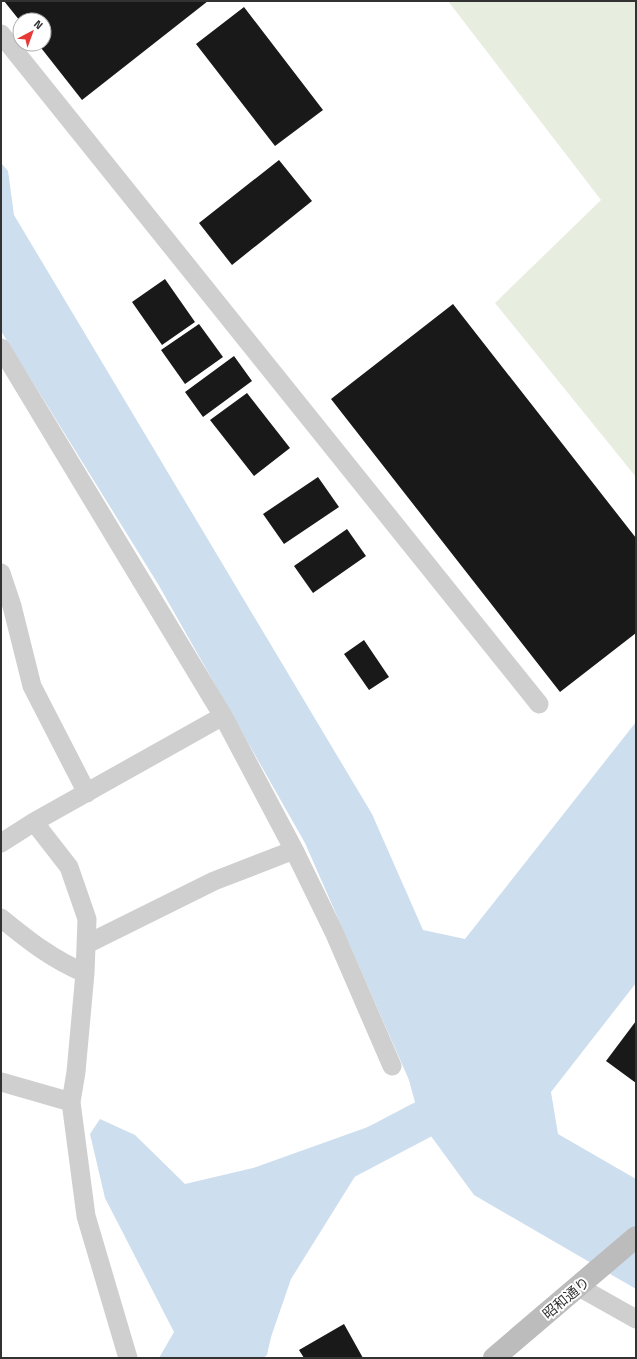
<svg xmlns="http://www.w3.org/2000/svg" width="637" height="1359" viewBox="0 0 637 1359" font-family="'Titillium Web','Noto Sans JP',sans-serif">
  <rect width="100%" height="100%" fill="#fff"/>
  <path fill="#e7eee0" d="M448 1H636V477L495 303 601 200Z"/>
  <path fill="#cddeee" d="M1 163 8 171 14 215 372 814 423 930 465 939 636 722V983L551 1092 558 1134 636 1179V1289L474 1195 420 1121 409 1080 305 843 158 584 1 331Z
    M100 1119 135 1135 185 1184 253 1168 379 1123 390 1137 359 1170 291 1279 271 1337 267 1355 263 1358H159L174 1332 105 1198 90 1134Z"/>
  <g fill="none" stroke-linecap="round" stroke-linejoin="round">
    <path stroke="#cddeee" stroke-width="38" d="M344 1161 420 1121"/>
  </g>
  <path fill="#191919" d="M4 1H208L82 100 38 44H44V20L20 21Z
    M244 7 323 110 275 146 196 44Z
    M279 160 312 201 232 265 199 223Z
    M165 279 195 322 162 345 132 302Z
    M453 304 636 538V633L560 692 331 399Z
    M199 324 223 357 185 384 161 350Z
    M234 356 252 381 203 417 185 392Z
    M247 393 290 448 254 476 210 420Z
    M318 477 339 507 284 544 263 514Z
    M347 529 366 556 313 593 294 566Z
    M364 640 389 677 369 690 344 654Z
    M636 1021V1083L606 1061Z
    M344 1324 363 1358H304L299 1350Z"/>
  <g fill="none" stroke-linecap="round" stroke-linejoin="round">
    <path stroke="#cfcfcf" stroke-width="19" d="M1 34 539 704
      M1 348 223 716 294 850 334 932 392 1066
      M1 573 12 606 32 686 87 793
      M34 822 69 867 87 919 85 973 76 1072 71 1102 86 1216 128 1358
      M1 843 34 822 223 716
      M1 918C28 940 53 960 85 973
      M87 944 214 881 294 850
      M1 1082 71 1102
      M579 1287 636 1319"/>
    <path stroke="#bcbcbc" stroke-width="22" d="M494 1358 636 1237"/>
  </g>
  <g text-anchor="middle" stroke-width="4" stroke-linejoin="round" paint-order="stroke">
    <g font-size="14" fill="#323232" stroke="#fff">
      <text transform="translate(566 1298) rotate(-40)" y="5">昭和通り</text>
    </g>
  </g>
  <rect width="637" height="1359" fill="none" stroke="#323232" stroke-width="4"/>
  <g transform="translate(32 32) rotate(41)"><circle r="19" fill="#ffffff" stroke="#adadad"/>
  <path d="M0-3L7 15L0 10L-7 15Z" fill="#e73936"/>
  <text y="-6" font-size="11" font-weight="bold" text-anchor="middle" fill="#323232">N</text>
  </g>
</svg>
